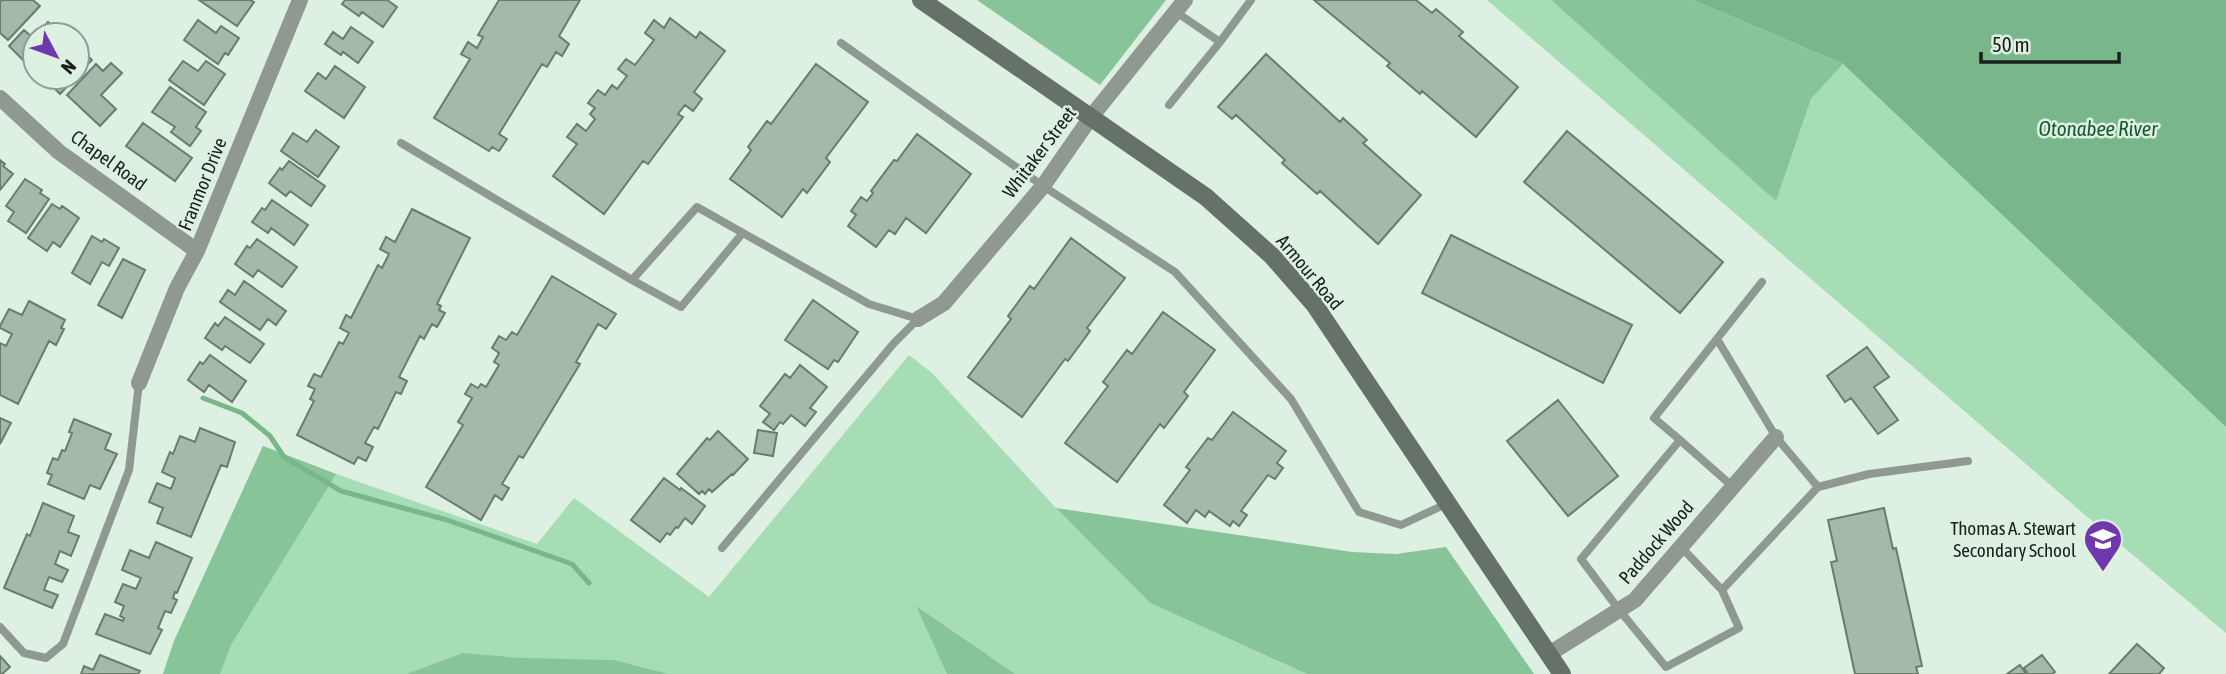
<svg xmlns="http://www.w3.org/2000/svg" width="2226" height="674" viewBox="0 0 2226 674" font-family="'Asap Condensed',sans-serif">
  <rect width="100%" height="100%" fill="#ddf0e1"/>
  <path fill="#a6ddb4" d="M1487 0H1551L1776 200 1811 99 1843 64 2226 427V633L2084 514Z
    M909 355 932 373 1056 508 1150 603 1307 674H163L174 641 263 446 336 474 537 544 574 498 709 597Z"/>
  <path fill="#87c598" d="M977 0H1166L1100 85Z
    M1551 0H1693L1843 64 1811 99 1776 201Z
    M263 446 336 474 231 645 220 674H163L174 641Z
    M1056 508 1352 552 1396 554 1446 547 1534 674H1307L1150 603Z
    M916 606 1015 674H947Z
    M463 653 521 658 614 660 668 674H407Z"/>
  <path fill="#79b78a" d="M1693 0H2226V427L1843 64Z"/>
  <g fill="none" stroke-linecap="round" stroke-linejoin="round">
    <path stroke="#79b78a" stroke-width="5" d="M203 398 242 413 270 436 284 457 341 491 447 520 572 564 589 583"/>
  </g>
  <path fill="#a5b8a9" stroke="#6a7c6e" stroke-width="2" d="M2 0H33L40 6 8 40 0 33V2Z
    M199 0H250L254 2 237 26Z
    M345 0H387L397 7 383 27 362 12 359 16 342 4Z
    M499 0H580L559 36 569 44 562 56 556 52 547 67 542 64 499 134 507 139 499 151 492 147 489 151 434 118 470 59 461 54 468 42 477 48 483 37 478 35Z
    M1314 0H1416L1432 13 1436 9 1463 32 1459 36 1518 87 1476 137 1422 91 1420 94 1387 66 1390 63Z
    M670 18 696 38 700 32 725 51 694 92 702 99 693 111 685 105 678 114 683 117 648 164 643 161 604 214 553 176 577 144 567 137 577 124 586 131 595 119 590 114 595 108 588 103 598 90 605 95 612 85 617 89 627 76 618 69 626 59 635 65 654 40 645 33 654 20 664 28Z
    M198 20 216 33 221 26 239 38 228 55 225 53 218 64 184 40Z
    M48 22 62 35H36Z
    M351 27 373 42 358 63 343 52 341 55 325 44 333 32 343 39Z
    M24 30 33 38 35 36V66L27 58 24 61 9 46Z
    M77 46 92 60 77 75Z
    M1266 54 1340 122 1343 118 1367 140 1363 143 1421 195 1378 244 1320 191 1317 194 1282 163 1285 160 1236 115 1232 119 1218 107Z
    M183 61 198 71 206 61 225 74 204 105 169 80Z
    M111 63 122 73 101 95 116 109 100 126 67 95 96 64 103 71Z
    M816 64 868 102 826 158 830 162 807 193 803 189 782 217 730 179 751 150 748 147 767 121 771 124Z
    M335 66 365 87 344 118 305 91 318 73 326 79Z
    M52 77H76L60 94 50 84 54 79Z
    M170 87 206 112 196 127 201 131 190 146 171 132 175 127 152 112Z
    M143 123 192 158 175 181 126 146Z
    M316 130 339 147 318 177 281 151 293 133 307 142Z
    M1567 131 1723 262 1680 313 1524 182Z
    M917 134 971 174 926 233 906 218 895 234 889 230 876 247 848 226 856 215 851 211 861 197 867 201 873 193 871 191 894 160 897 161Z
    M0 160 5 164 3 166 13 174 0 190Z
    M289 161 325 186 311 206 290 191 286 196 269 183 280 168 282 170Z
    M25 179 42 190 40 193 49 199 26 233 8 221 14 212 6 206Z
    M272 200 308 225 294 245 271 228 268 233 252 222 262 208 265 210Z
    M52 204 60 209 62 206 79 218 60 247 53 242 47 251 28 238Z
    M412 209 470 238 437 304 441 306 439 310 445 313 437 327 432 324 424 339 420 336 399 377 407 381 401 394 396 392 378 429 374 427 365 443 373 447 366 461 358 457 354 464 297 435 314 401 310 399 315 389 308 386 314 374 321 377 339 342 343 344 349 333 340 328 346 315 351 318 378 265 382 268 389 254 380 249 386 237 395 242Z
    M1451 235 1632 325 1603 383 1422 293Z
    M92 236 102 242 104 239 119 248 109 266 102 262 90 284 72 273Z
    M1071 238 1125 278 1087 328 1090 331 1068 361 1065 359 1022 417 968 377 1011 319 1008 316 1030 286 1034 289Z
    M257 239 297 267 282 287 258 270 253 277 235 264 247 246 250 248Z
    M123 259 145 270 122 318 98 305Z
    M552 276 616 314 606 329 598 324 576 362 580 364 523 458 519 456 502 484 509 488 502 500 495 495 481 520 426 487 463 425 458 422 472 398 465 394 471 384 478 388 481 384 486 387 499 365 494 362 499 353 492 348 499 336 506 340 512 332 517 335Z
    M244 281 286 311 276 325 268 319 260 330 220 302 228 290 235 295Z
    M813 300 858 332 838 362 834 360 828 369 785 340Z
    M29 301 65 320 61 328 64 329 56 345 49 341 18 404 0 395V343L6 346 12 334 0 328V326L9 309 22 315Z
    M1163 312 1215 350 1184 392 1188 396 1164 428 1160 424 1117 482 1065 443 1108 386 1103 382 1127 350 1132 354Z
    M225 317 264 344 250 363 225 346 222 350 205 338 215 323 218 326Z
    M1867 347 1889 377 1874 387 1898 420 1878 434 1851 398 1845 402 1827 376Z
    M210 355 246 381 232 402 209 385 204 392 188 380 200 362 203 364Z
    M800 365 827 387 810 408 816 412 805 426 791 415 783 424 780 422 774 430 763 422 770 414 760 406 785 374 790 378Z
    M1558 400 1618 476 1568 516 1507 441Z
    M1233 412 1286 451 1277 463 1283 468 1275 479 1268 475 1241 511 1247 515 1239 526 1233 521 1230 526 1209 511 1205 517 1196 510 1187 523 1164 505 1190 470 1186 467 1208 438 1212 440Z
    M0 418 11 423 0 444Z
    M74 419 111 434 105 449 117 454 100 489 90 485 84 499 48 484 52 475 47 473 53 458 58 460 62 450 65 451 72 433 69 432Z
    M200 428 235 442 227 467 221 465 191 537 157 523 163 508 149 502 157 483 171 489 175 478 162 472 170 452 173 454 180 436 195 442Z
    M758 430 777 433 773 456 754 453Z
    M718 431 748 459 733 475 732 474 712 492 709 489 705 494 702 491 699 494 677 474 707 438 710 440Z
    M664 478 680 490 681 488 705 506 692 524 685 518 678 528 676 527 670 535 667 533 660 542 631 520Z
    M43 503 74 516 68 532 79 536 71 556 60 551 55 564 68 570 62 582 49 577 44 590 58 595 52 608 4 588 27 534 30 536Z
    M1884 508 1893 549 1896 548 1922 666 1916 667 1918 674H1855L1831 562 1837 561 1828 520Z
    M156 542 192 558 177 593 175 592 173 598 177 600 171 613 165 611 158 628 162 630 150 654 96 634 105 614 123 621 124 618 120 616 124 606 115 602 123 584 136 589 141 578 122 570 130 550 149 558Z
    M2137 644 2164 668 2159 674H2109Z
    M100 655 140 671 138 674H81L84 666 93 670Z
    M2042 655 2055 672 2052 674H2028L2024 668Z
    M0 656 10 667 2 674H0Z
    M2020 665 2026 674H2007Z"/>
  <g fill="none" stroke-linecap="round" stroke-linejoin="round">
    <path stroke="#909892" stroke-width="8" d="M1176 12 1220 42
      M841 43 1043 186 1175 272 1291 399 1359 512 1401 525 1448 503
      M1169 105 1220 42 1251 0
      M401 143 632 280 697 207 869 304 918 319 894 343 722 548
      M632 280 681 307 742 234
      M1762 282 1654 418 1680 440 1581 559 1620 611 1666 667 1739 628 1722 590 1818 487 1869 474 1968 461
      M1717 339 1776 437 1818 487
      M1680 440 1732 486
      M1681 547 1722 590
      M0 627 24 653 46 658 63 644 129 470 139 383"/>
    <path stroke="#909892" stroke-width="16" d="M0 98 59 152 197 251
      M918 319 944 303 1043 186 1091 117 1185 0
      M139 383 177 288 197 251 300 0
      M1549 654 1635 600 1776 437"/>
    <path stroke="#667168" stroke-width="18" d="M921 0 1206 197 1272 256 1314 304 1562 674"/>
  </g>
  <defs>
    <symbol id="school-pin" viewBox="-11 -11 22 30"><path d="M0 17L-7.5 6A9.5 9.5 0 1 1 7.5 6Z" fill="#7138ae" stroke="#ddf0e1"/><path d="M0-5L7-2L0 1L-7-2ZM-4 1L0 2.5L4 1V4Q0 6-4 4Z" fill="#fff"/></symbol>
  </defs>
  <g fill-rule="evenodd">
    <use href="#school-pin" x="2081" y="517" width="44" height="60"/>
  </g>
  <g text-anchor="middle" stroke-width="5" stroke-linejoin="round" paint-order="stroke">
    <g font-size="19" fill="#19201b" stroke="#ddf0e1">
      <text transform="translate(1039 152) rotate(-53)" y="7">Whitaker Street</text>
      <text transform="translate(109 160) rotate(36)" y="7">Chapel Road</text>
      <text transform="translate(202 184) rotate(-68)" y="7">Franmor Drive</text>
      <text transform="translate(1310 272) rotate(50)" y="7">Armour Road</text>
      <text transform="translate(1656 542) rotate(-49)" y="7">Paddock Wood</text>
    </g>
    <g font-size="19" fill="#19201b" stroke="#ddf0e1" text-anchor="end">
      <text x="2076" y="535">Thomas A. Stewart<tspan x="2076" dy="22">Secondary School</tspan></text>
    </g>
    <g font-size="21" font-style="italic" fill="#155b31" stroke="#ddf0e1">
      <text x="2098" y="136">Otonabee River</text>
    </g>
  </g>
  <g transform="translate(56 56) rotate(131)"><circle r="33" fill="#ddf0e1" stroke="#8f9d92" stroke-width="2"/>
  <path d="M0-5L12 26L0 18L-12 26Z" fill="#7138ae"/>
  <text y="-10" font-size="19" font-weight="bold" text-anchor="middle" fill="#19201b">N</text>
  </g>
  <path d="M1981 52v10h138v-10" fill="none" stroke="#19201b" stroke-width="3.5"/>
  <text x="1992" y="52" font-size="21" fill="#19201b" stroke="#ddf0e1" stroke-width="5" paint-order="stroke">50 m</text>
</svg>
